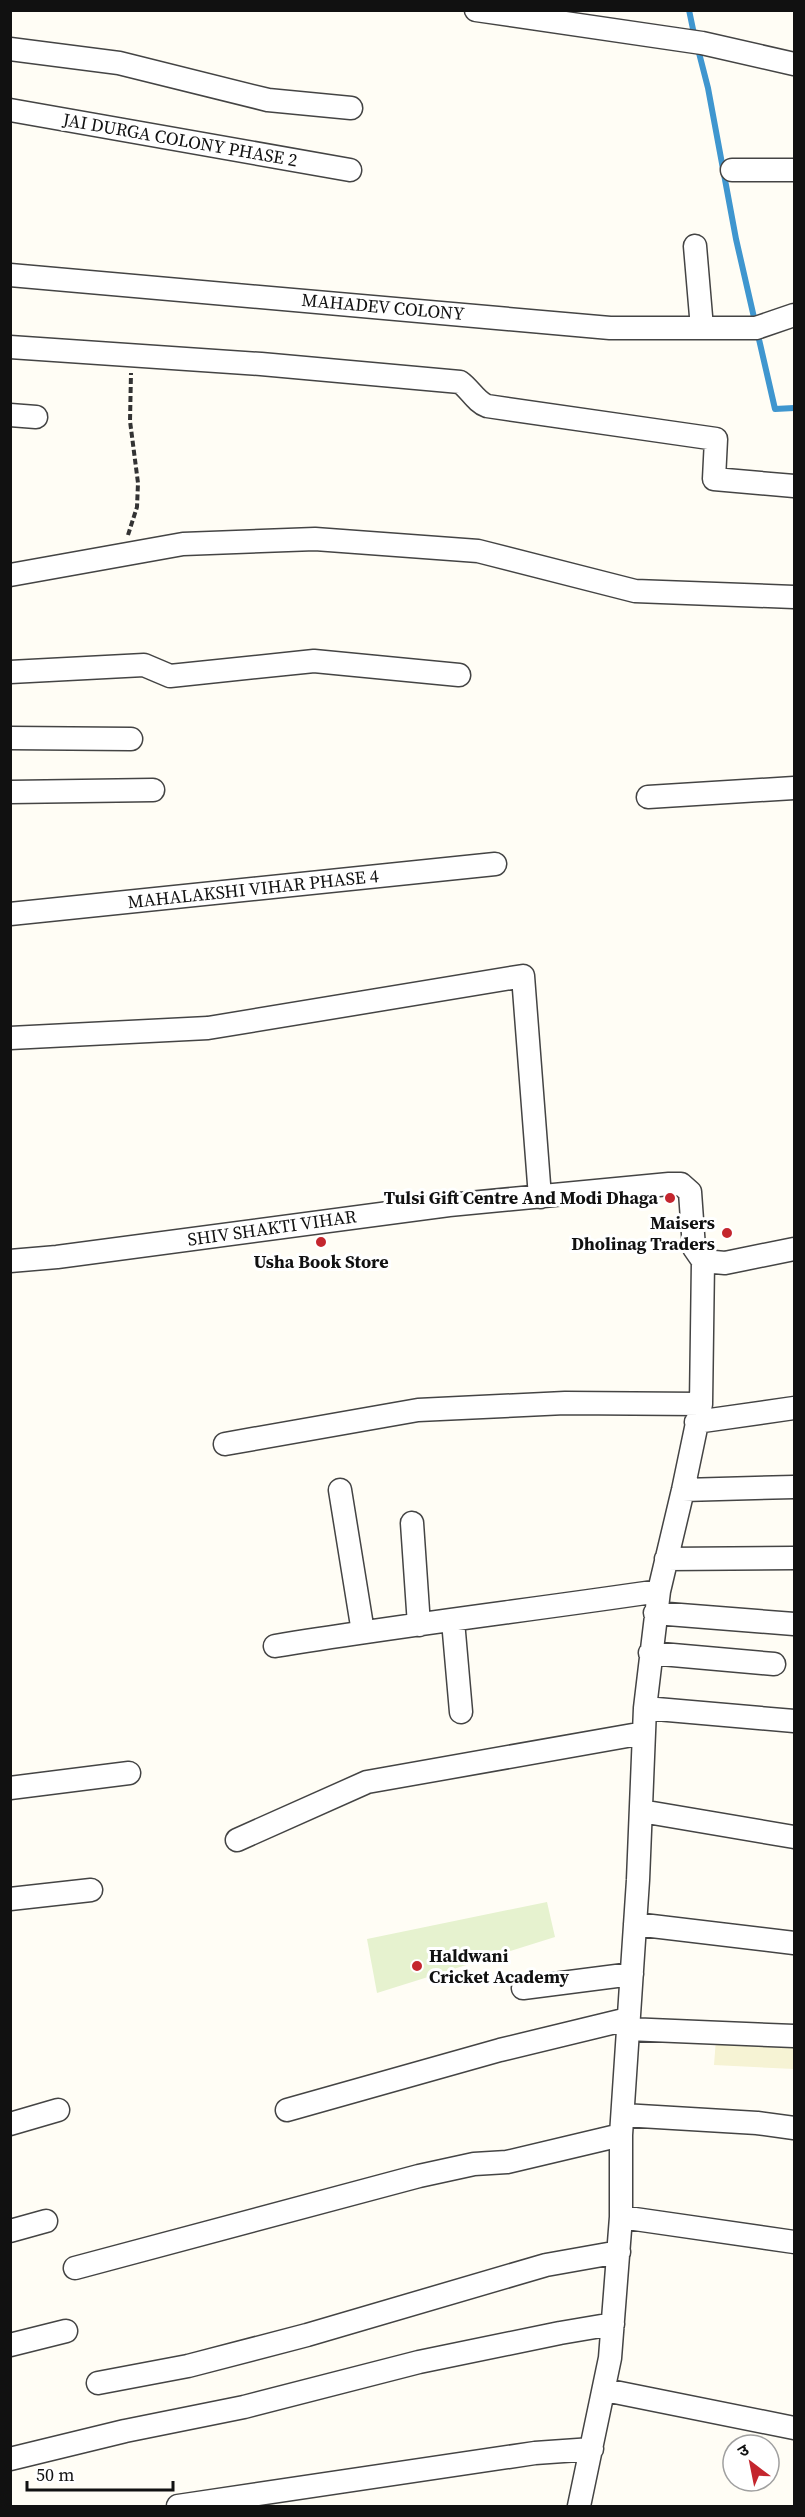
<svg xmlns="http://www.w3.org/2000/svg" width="805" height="2517" viewBox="0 0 805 2517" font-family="'Source Serif 4','Noto Sans Devanagari',serif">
  <rect width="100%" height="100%" fill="#fffdf5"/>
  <path fill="#f6f3d4" d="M716 2039 794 2042V2069L714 2065Z"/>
  <path fill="#e6f2cf" d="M547 1902 555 1937 377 1993 367 1939Z"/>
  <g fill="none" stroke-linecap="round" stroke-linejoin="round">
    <path stroke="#3f96cf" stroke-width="6" d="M689 10 694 34
      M698 49 708 88 736 239 775 409 794 408"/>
    <defs>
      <path id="minor" d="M476 10 702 43 794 64
        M10 49 119 63 268 100 351 108
        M10 110 350 170
        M732 170H794
        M695 246 702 328
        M10 275 610 328H756L794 315
        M10 347 261 364 460 382C470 389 476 402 487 406L716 439 714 479 794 486
        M10 415 36 417
        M10 575 183 544 315 539 478 551 635 591 794 597
        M10 672 144 665 170 676 314 661 459 675
        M10 738 131 739
        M10 792 153 790
        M648 797 794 788
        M10 914 495 864
        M10 1038 208 1028 523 976 540 1197
        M10 1261 57 1257 449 1205 669 1184H681L690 1192 694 1248 703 1261 725 1263 794 1249
        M696 1422 794 1408
        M225 1444 418 1410 565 1403 701 1404
        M340 1490 363 1632
        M683 1490 794 1487
        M412 1523 419 1625
        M666 1559 794 1558
        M655 1613 794 1624
        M453 1621 461 1712
        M275 1646C402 1625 531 1610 659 1591
        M650 1653 774 1664
        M645 1708 794 1721
        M10 1788 129 1773
        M641 1811 794 1837
        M237 1840 367 1782 644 1733
        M10 1899 91 1890
        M635 1924 794 1943
        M523 1988 632 1974
        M627 2029 794 2036
        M287 2110 500 2050 628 2019
        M623 2115 757 2123 794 2128
        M10 2124 58 2110
        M621 2217 794 2242
        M10 2231 46 2221
        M75 2268 419 2176 474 2164 507 2162 621 2135
        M10 2345 66 2331
        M98 2383 188 2366 307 2335 546 2265 619 2252
        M605 2390 794 2428
        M10 2459 125 2431 244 2407 419 2362 560 2333 613 2324
        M178 2506 535 2453 592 2449
        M579 2506 610 2358 621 2217V2135L638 1880 645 1708 659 1591 683 1490 701 1404 703 1261"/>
    </defs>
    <use href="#minor" stroke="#444" stroke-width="25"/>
    <path stroke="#333" stroke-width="4" stroke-dasharray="6 3" stroke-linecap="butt" d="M128 535 137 507 138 483 130 421 131 373"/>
    <use href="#minor" stroke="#fff" stroke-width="22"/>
  </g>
  <g fill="#c4262e" stroke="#fff" stroke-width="2">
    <circle cx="670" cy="1198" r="6"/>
    <circle cx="727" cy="1233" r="6"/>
    <circle cx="321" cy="1242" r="6"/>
    <circle cx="417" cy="1966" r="6"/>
  </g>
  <g text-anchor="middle" stroke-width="6" stroke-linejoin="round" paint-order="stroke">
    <g font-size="18" fill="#111" stroke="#fff">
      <text transform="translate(180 140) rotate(10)" y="6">JAI DURGA COLONY PHASE 2</text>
      <text transform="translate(383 307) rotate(5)" y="6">MAHADEV COLONY</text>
      <text transform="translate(253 889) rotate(-6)" y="6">MAHALAKSHI VIHAR PHASE 4</text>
      <text transform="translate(272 1228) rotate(-8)" y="6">SHIV SHAKTI VIHAR</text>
    </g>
    <g font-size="18" font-weight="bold" fill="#111" stroke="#fff" text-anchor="end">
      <text x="658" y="1204">Tulsi Gift Centre And Modi Dhaga</text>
      <text x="715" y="1229">Maisers<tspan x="715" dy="21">Dholinag Traders</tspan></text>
      <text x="321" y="1268" text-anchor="middle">Usha Book Store</text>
      <text x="429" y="1962" text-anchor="start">Haldwani<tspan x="429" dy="21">Cricket Academy</tspan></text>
    </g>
  </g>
  <rect width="805" height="2517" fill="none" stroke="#111111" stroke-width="24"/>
  <g transform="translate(751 2463) rotate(328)"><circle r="28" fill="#ffffff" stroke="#a0a0a0" stroke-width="1.5"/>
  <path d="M0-4.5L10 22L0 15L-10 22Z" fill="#c4262e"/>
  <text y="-9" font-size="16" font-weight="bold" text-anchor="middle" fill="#111111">उ</text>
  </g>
  <path d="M27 2481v9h146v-9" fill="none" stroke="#111111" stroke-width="3"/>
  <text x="36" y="2481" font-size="18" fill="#111111" stroke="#ffffff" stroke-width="4.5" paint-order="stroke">50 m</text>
</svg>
